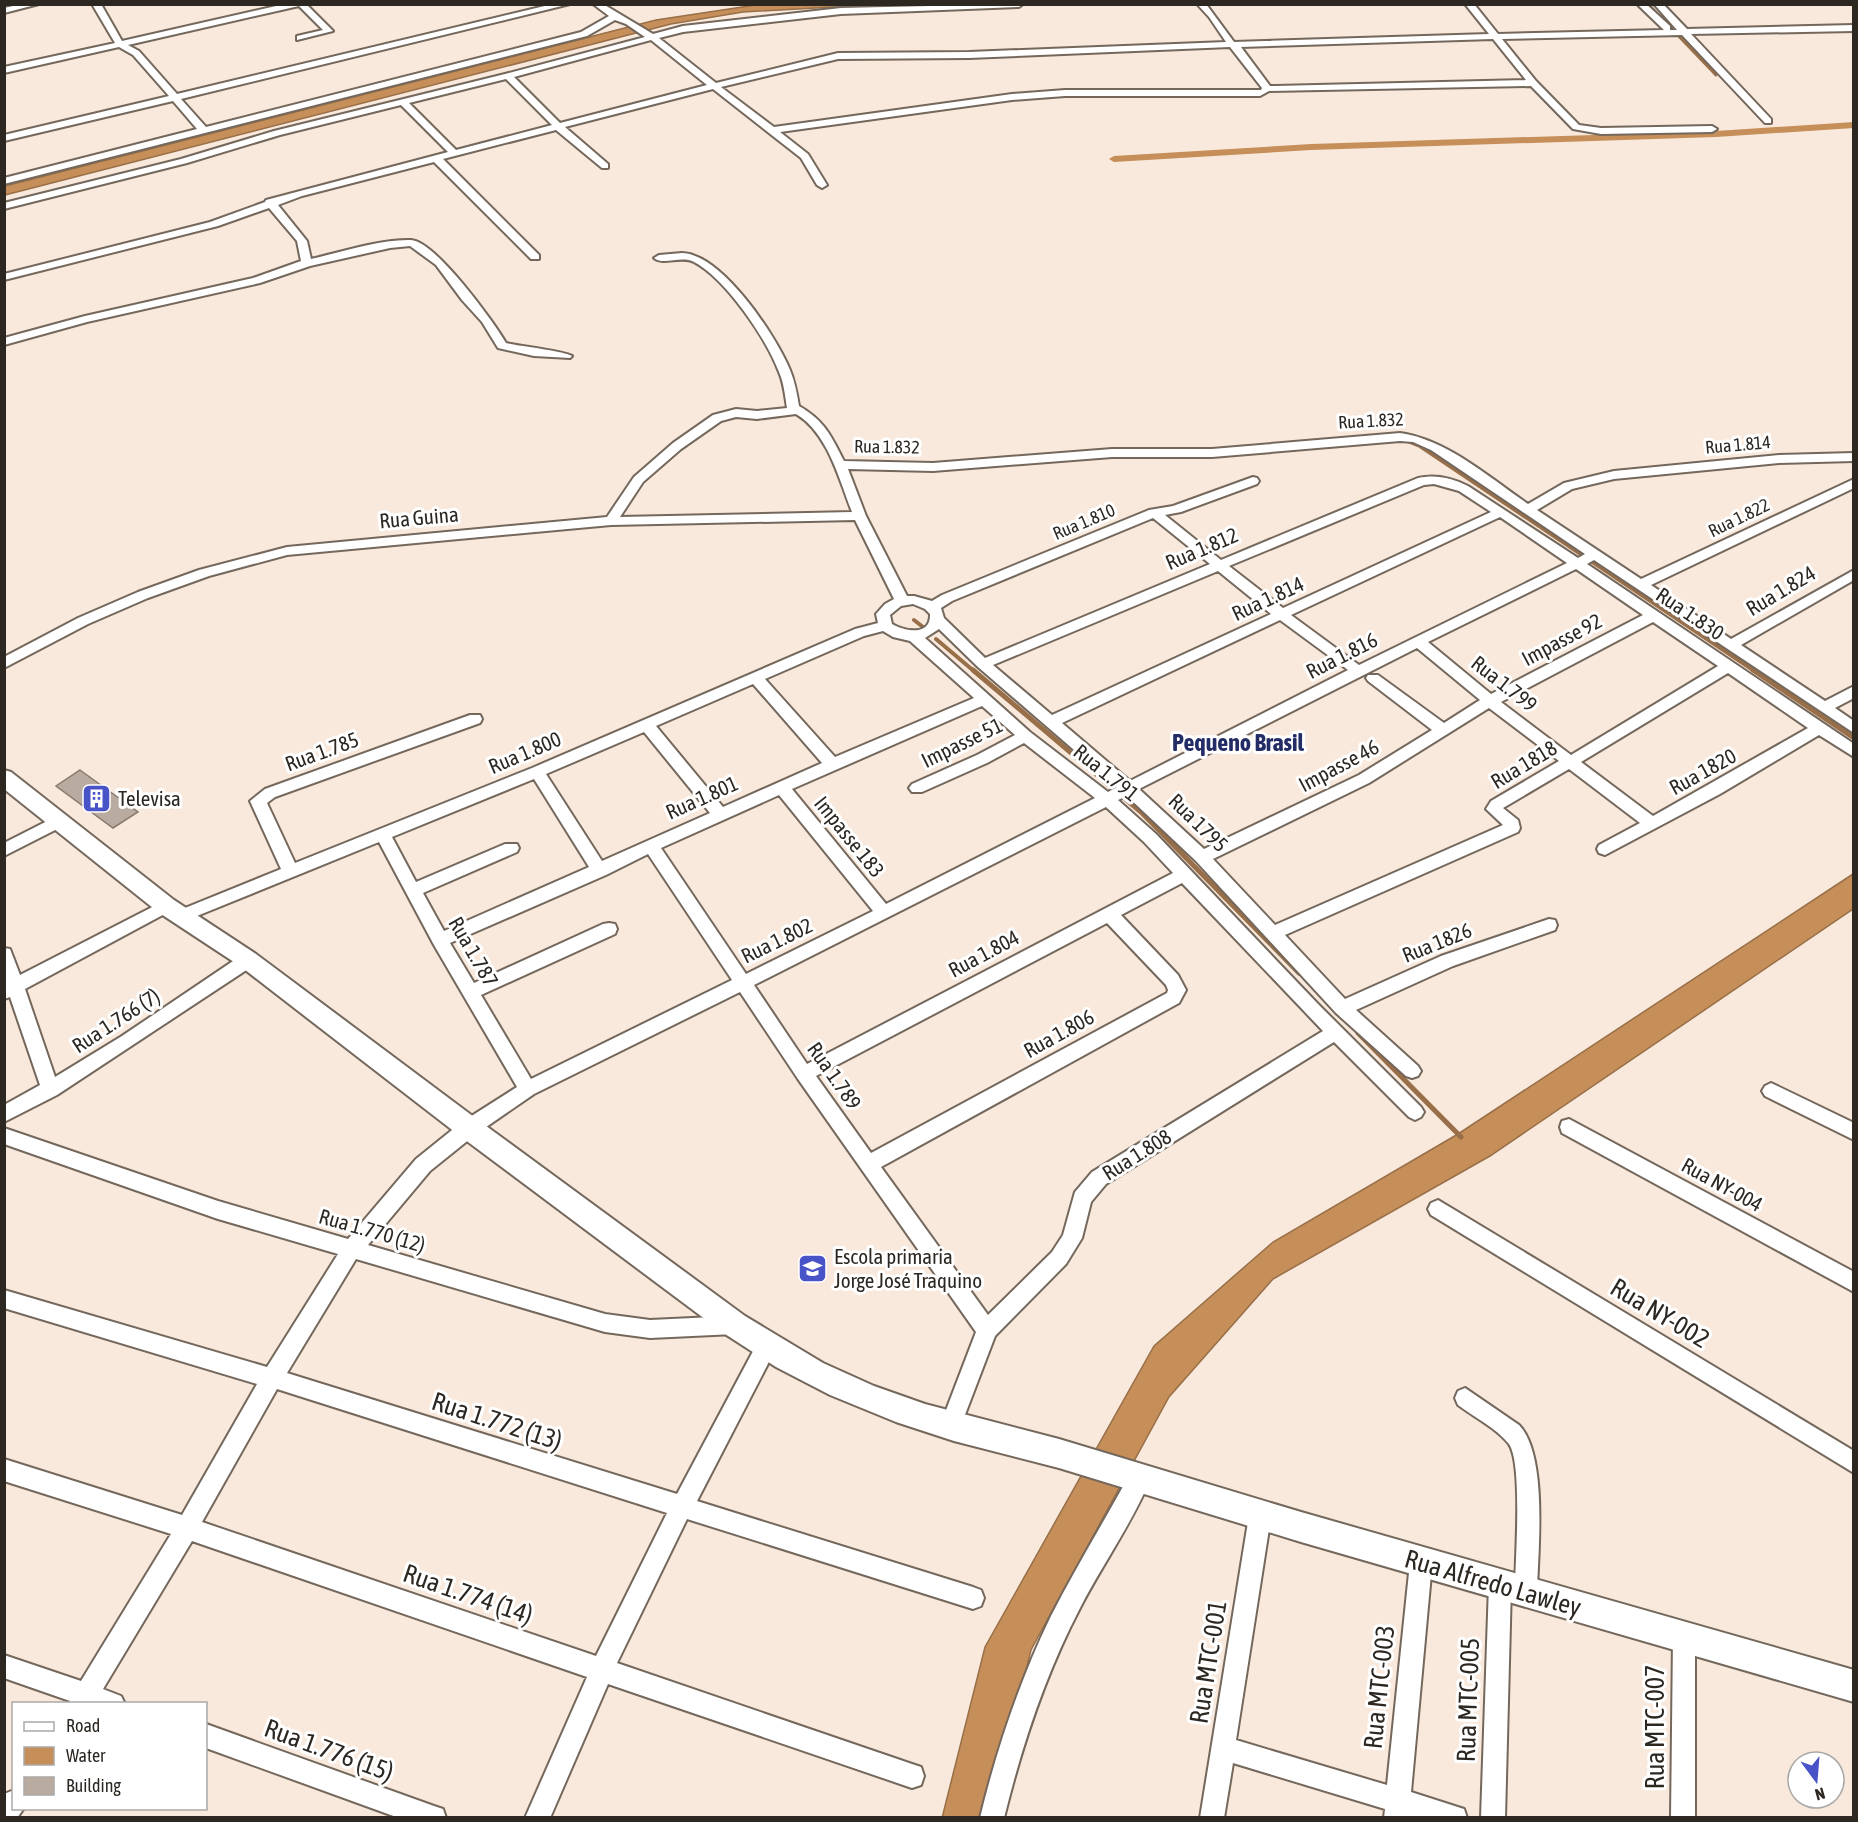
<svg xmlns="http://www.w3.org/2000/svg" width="1858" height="1822" viewBox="0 0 1858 1822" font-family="'Asap Condensed',sans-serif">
  <rect width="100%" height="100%" fill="#f8e9dc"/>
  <path fill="#c68e58" stroke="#986f48" stroke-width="1.5" d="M762 4 870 5 743 12 671 24 5 195V186L656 20Z
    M1853 874V909L1490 1156 1273 1279 1169 1397 1031 1650 990 1817 942 1818 985 1647 1154 1346 1273 1242 1458 1134Z"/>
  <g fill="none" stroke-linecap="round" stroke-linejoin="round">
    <path stroke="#986f48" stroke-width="3" d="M1648 4 1716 75"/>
    <path stroke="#986f48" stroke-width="4" d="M1410 442 1420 446 1756 672
      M914 620 923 627
      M936 639 975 672"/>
    <path stroke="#986f48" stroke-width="5" d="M973 670 1141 812 1299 973
      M1753 670 1854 738
      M1358 1033 1461 1137"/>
    <path fill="#c68e58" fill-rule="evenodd" d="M1854 122V128L1716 137 1311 150 1114 162 1109 159 1114 156 1311 144 1716 131Z"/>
  </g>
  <path fill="#b9ab9f" stroke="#887b6f" stroke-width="1.5" d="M80 770 138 812 113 828 56 786Z"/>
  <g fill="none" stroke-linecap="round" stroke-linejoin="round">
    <defs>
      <path id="street" d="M22 4H39L4 13V8Z
        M92 4H101L122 41 285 4H306L333 31 297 40V36L323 30 299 6 128 45 139 51 177 94 553 4H570L181 99 206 127 581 32 609 16 593 4H603L653 34 683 26 841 8 1023 4 1019 7 841 14 683 32 659 38 716 83 838 53 969 52 1226 42 1209 17 1197 4H1206L1234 42 1489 34 1465 4H1474L1498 34 1664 30 1637 4H1646L1670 26V30H1677L1654 4H1663L1687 29 1854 25V31L1691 34 1771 119V123H1765L1682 35 1502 39 1536 81 1579 125 1601 128 1712 126 1717 129 1712 132 1601 134 1573 129 1531 86 1269 91 1260 96H1065L1012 100 780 132 808 154 827 185 822 188 817 185 801 158 713 89 565 127 608 164V168H602L556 130 443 159 539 255V259H531L434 162 302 196 278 205 307 241 311 259C341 252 381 239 411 240 435 241 494 322 506 343 519 346 565 351 572 356L570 358 534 356 498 348 482 322 462 300 436 265 410 246 390 248 310 266 260 283 87 322 4 345V338L85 316 253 278 301 261 297 241 269 208 218 226 4 280V274L210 222 265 202 266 200 448 152 401 105 280 135 187 163 4 209V203L181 159 274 131 505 74 645 37 626 24 615 20 587 36 4 184V178L197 129 173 101 4 141V135L169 96 133 55 119 47 4 73V67L115 43ZM1493 39 1526 80 1275 86H1270L1241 47ZM651 40 707 85 560 123 514 77ZM1230 47 1262 88 1261 90H1065L1012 94 774 127 721 87 838 59 969 58ZM506 79 552 125 456 150 409 103Z
        M682 253C722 254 776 336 790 370 795 382 797 394 799 406 825 421 831 436 844 461L933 463 1112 449H1212L1400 433C1446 439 1490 478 1528 504L1564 483 1614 471 1779 455 1854 453V461L1779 463 1614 479 1572 489 1537 510 1641 579 1854 479V488L1651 585 1731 639 1854 570V580L1741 645 1825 701 1854 686V698L1835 708 1854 721V733L1594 560 1587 564 1854 744V757L1819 735 1720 794 1605 855 1599 853 1597 849 1599 845 1640 823 1569 769 1503 808 1518 820 1520 828 1518 832 1285 935 1345 999 1441 956 1549 919 1555 920 1557 925 1555 930 1453 966 1356 1010 1418 1066 1421 1071 1418 1076 1412 1078 1406 1076 1336 1013 1196 861 1127 796 1118 800 1156 834 1317 1003 1421 1107 1424 1112 1421 1117 1415 1120 1409 1117 1334 1042 1106 1184 1091 1202 1082 1238 1066 1264 995 1336 958 1433 951 1436 944 1433 940 1426 976 1332 798 1079 740 992 534 1094 476 1134 430 1171 368 1245 605 1314 650 1320 735 1316 742 1318 745 1325 742 1332 735 1334 650 1338 605 1332 356 1259 287 1373 677 1494 759 1340 766 1337 773 1340 776 1347 773 1354 697 1501 973 1587 981 1590 984 1598 981 1606 973 1609 687 1519 617 1663 912 1764 921 1767 924 1776 921 1785 912 1788 608 1684 550 1818H525L587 1677 192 1541 103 1689 121 1696 125 1704H69L70 1701 4 1678V1655L81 1681 171 1534 4 1481V1459L182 1515 257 1384 4 1308V1290L267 1367 338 1254 218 1219 4 1144V1128L218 1201 348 1239 416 1159 462 1122 517 1087 434 945 379 842 187 920 181 922 175 920 173 916 175 912 281 869 250 801 265 789 470 715H480L482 719 480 723 275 797 267 803 295 863 532 768 855 629 878 623 876 614 885 604 894 599 855 520 611 525 287 555 209 576 148 598 88 624 4 668V657L78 618 138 592 199 570 287 547 607 517 634 477 673 443 713 415 736 409 757 411 787 408C785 396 784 383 779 372 766 338 726 279 694 262 681 255 664 266 654 258L659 255ZM796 414C828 433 839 479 852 512L620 517 643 482 681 449 721 421 736 417 757 419ZM1400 441 1413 442 1431 450 1585 554 1578 558 1468 486C1452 478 1436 474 1418 478L1221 560 1165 515 1181 512 1257 484 1259 481 1257 478 1253 477 1173 506 1149 510 942 595 932 601 914 596H907L866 516 848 469 933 471 1112 457H1212ZM1434 484 1459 491 1491 512 1283 608 1229 566 1424 485ZM1500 517 1567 563 1359 665 1291 615ZM1153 518 1210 564 985 658 944 618 941 608 952 601ZM1576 569 1643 615 1491 694 1428 642ZM1218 571 1271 614 1052 715 993 665ZM913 604 925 609 930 614C931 637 904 631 892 624L890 615 901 606ZM1280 620 1348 670 1130 781 1062 723ZM1653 622 1718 666 1571 755 1501 702ZM939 629 978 667 1117 787 1108 792 1030 732 925 638ZM883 631 893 637 910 641 974 698 835 757 765 679 864 636ZM1417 648 1480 700 1444 723 1378 675H1368L1366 678 1368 681 1432 730 1359 775 1204 849 1139 789ZM1728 673 1808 728 1653 816 1581 762ZM753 684 822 763 723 807 656 726ZM982 706 1015 735 977 755 912 784 909 788 912 792H922L987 763 1024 743 1095 798 886 904 792 789ZM1489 708 1559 761 1491 801 1486 809 1503 825 1275 925 1213 859 1369 783ZM644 732 710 813 602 861 546 774ZM534 779 589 867 444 931 423 893 517 852 519 848 517 844H505L416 882 392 837ZM779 795 873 911 746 974 661 848ZM1106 807 1144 842 1173 873 807 1064 754 985ZM648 854 732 980 531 1079 481 995 615 934 617 929 615 924 609 923 603 924 474 983 450 943 606 875ZM1182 883 1323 1031 1092 1172 1075 1192 1063 1235 1052 1252 988 1315 881 1167 1179 1003 1186 990 1178 975 1121 915ZM1107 923 1166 985 1168 990 1167 993 871 1153 816 1076ZM277 1389 667 1513 596 1656 202 1522Z
        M59 815 65 817 67 821 65 825 4 856V843Z
        M166 900 172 902 174 906 172 910 25 989 55 1077 122 1036 242 955 248 953 254 955 256 960 254 965 57 1095 4 1122V1105L40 1085 10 997 4 999V948L10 949 20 975Z
        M1771 1083 1854 1123V1140L1765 1096 1762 1091 1765 1086Z
        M1569 1119 1854 1272V1292L1562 1133 1560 1127 1562 1121Z
        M1438 1200 1854 1451V1473L1431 1215 1428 1209 1431 1203Z
        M1465 1388 1519 1425C1548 1455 1538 1551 1537 1591L1534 1599 1526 1602 1518 1599 1515 1591C1515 1563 1523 1464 1509 1444 1496 1428 1474 1417 1458 1405L1455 1398 1458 1391Z
        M1139 1469 1147 1472 1150 1480C1131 1525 1102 1565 1080 1608 1045 1675 1022 1745 1004 1818H980C997 1748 1020 1680 1051 1616 1076 1567 1105 1520 1131 1472Z
        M1260 1505 1268 1508 1271 1516 1236 1740 1387 1785 1410 1563 1413 1555 1421 1552 1429 1555 1432 1563 1411 1792 1464 1809 1467 1818H1384L1385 1809 1233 1763 1224 1818H1200L1249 1516 1252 1508Z
        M1500 1574 1508 1577 1511 1585 1505 1818H1481L1489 1585 1492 1577Z
        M1684 1627 1692 1630 1695 1638V1818H1671L1673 1638 1676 1630Z
        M206 1724 434 1806 443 1809 446 1818H399L206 1748Z
        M14 1790V1808H24L17 1818H4V1794Z"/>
      <path id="secondary" d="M4 770 11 772 174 900 256 954 478 1120 745 1316 823 1363 874 1386 925 1404 1059 1439 1301 1512 1854 1670V1702L1301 1542 1059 1468 954 1441 896 1422 830 1395 776 1367 725 1334 460 1136 240 966 158 912 4 789Z"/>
    </defs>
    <use href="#street" stroke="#74675c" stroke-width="4"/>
    <use href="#secondary" stroke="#74675c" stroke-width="4"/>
    <use href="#street" fill="#fff" fill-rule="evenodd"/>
    <use href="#secondary" fill="#fff" fill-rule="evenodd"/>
  </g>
  <defs>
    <symbol id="building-square" viewBox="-11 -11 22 22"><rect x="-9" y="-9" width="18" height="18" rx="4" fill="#4853c8" stroke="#fff"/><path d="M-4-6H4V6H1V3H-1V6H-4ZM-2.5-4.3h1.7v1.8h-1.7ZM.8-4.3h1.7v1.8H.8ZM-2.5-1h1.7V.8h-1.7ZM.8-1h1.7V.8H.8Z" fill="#fff"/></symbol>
    <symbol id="school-square" viewBox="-11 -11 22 22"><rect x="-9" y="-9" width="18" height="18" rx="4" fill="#4853c8" stroke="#fff"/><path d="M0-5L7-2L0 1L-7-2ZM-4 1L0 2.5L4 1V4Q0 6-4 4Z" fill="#fff"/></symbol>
  </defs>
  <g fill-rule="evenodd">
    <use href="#building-square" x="80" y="782" width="33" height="33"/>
    <use href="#school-square" x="796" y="1252" width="33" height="33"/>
  </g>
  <g text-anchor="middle" stroke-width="6" stroke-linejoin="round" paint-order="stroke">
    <g font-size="18" fill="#2d2722" stroke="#fff">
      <text transform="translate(1371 421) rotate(-3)" y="6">Rua 1.832</text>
      <text transform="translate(1738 445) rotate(-5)" y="6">Rua 1.814</text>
      <text transform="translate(887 447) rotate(1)" y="6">Rua 1.832</text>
      <text transform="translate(1739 518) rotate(-26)" y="6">Rua 1.822</text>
      <text transform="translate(1084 522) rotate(-23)" y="6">Rua 1.810</text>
    </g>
    <g font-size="21" fill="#2d2722" stroke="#fff">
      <text transform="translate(419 518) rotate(-5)" y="7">Rua Guina</text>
      <text transform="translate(1202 549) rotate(-23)" y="7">Rua 1.812</text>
      <text transform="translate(1781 591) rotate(-31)" y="7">Rua 1.824</text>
      <text transform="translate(1268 599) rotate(-25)" y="7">Rua 1.814</text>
      <text transform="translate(1690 614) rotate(34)" y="7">Rua 1.830</text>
      <text transform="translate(1562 640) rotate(-28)" y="7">Impasse 92</text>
      <text transform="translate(1342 656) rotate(-27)" y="7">Rua 1.816</text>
      <text transform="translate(1504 684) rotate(38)" y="7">Rua 1.799</text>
      <text transform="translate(962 743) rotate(-26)" y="7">Impasse 51</text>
      <text transform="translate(322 752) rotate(-20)" y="7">Rua 1.785</text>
      <text transform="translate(525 753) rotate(-23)" y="7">Rua 1.800</text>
      <text transform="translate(1524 765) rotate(-31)" y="7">Rua 1818</text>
      <text transform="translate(1339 766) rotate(-28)" y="7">Impasse 46</text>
      <text transform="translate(1703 772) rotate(-29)" y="7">Rua 1820</text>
      <text transform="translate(1106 773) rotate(39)" y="7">Rua 1.791</text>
      <text transform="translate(702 798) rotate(-24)" y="7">Rua 1.801</text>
      <text transform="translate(1198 823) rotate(44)" y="7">Rua 1795</text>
      <text transform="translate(849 837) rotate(51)" y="7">Impasse 183</text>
      <text transform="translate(777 941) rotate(-26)" y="7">Rua 1.802</text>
      <text transform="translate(1437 943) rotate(-22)" y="7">Rua 1826</text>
      <text transform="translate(473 952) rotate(60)" y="7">Rua 1.787</text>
      <text transform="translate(984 954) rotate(-28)" y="7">Rua 1.804</text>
      <text transform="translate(116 1021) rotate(-33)" y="7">Rua 1.766 (7)</text>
      <text transform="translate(1059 1034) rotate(-29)" y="7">Rua 1.806</text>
      <text transform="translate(834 1076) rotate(55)" y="7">Rua 1.789</text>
      <text transform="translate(1137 1155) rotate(-32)" y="7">Rua 1.808</text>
      <text transform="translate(1722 1185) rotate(29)" y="7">Rua NY-004</text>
      <text transform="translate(372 1231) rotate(16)" y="7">Rua 1.770 (12)</text>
    </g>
    <g font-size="21" fill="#2d2722" stroke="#fff" text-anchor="start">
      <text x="118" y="806">Televisa</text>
      <text x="834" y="1264">Escola primaria<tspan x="834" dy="24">Jorge José Traquino</tspan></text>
    </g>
    <g font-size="24" font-weight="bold" fill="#242c65" stroke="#fff">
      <text x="1238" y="751">Pequeno Brasil</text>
    </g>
    <g font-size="26" fill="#2d2722" stroke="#fff">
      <text transform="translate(1660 1313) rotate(31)" y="9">Rua NY-002</text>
      <text transform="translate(497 1421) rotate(18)" y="9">Rua 1.772 (13)</text>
      <text transform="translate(1493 1583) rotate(16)" y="9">Rua Alfredo Lawley</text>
      <text transform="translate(468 1594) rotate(19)" y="9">Rua 1.774 (14)</text>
      <text transform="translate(1208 1662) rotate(-81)" y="9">Rua MTC-001</text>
      <text transform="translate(1379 1687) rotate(-84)" y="9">Rua MTC-003</text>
      <text transform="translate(1468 1700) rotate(-88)" y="9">Rua MTC-005</text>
      <text transform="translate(1655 1727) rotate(-90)" y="9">Rua MTC-007</text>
      <text transform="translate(329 1750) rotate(20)" y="9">Rua 1.776 (15)</text>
    </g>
  </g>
  <rect width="1858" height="1822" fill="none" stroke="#2d2722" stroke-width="12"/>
  <rect x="12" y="1702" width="195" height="108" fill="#ffffff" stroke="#aba9a7" stroke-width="1.5"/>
  <rect x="24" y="1722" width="30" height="9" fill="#ffffff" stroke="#aba9a7" stroke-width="1.5"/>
  <text x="66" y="1732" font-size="18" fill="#2d2722">Road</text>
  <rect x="24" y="1747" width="30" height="18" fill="#c68e58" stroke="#aba9a7" stroke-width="1.5"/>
  <text x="66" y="1762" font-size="18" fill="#2d2722">Water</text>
  <rect x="24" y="1777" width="30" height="18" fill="#b9ab9f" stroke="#aba9a7" stroke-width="1.5"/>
  <text x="66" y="1792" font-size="18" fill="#2d2722">Building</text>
  <g transform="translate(1816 1780) rotate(164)"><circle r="28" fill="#ffffff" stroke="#aba9a7" stroke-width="1.5"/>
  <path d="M0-4.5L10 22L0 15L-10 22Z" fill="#4853c8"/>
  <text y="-9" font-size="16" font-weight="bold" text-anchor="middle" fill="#2d2722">N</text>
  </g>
</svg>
